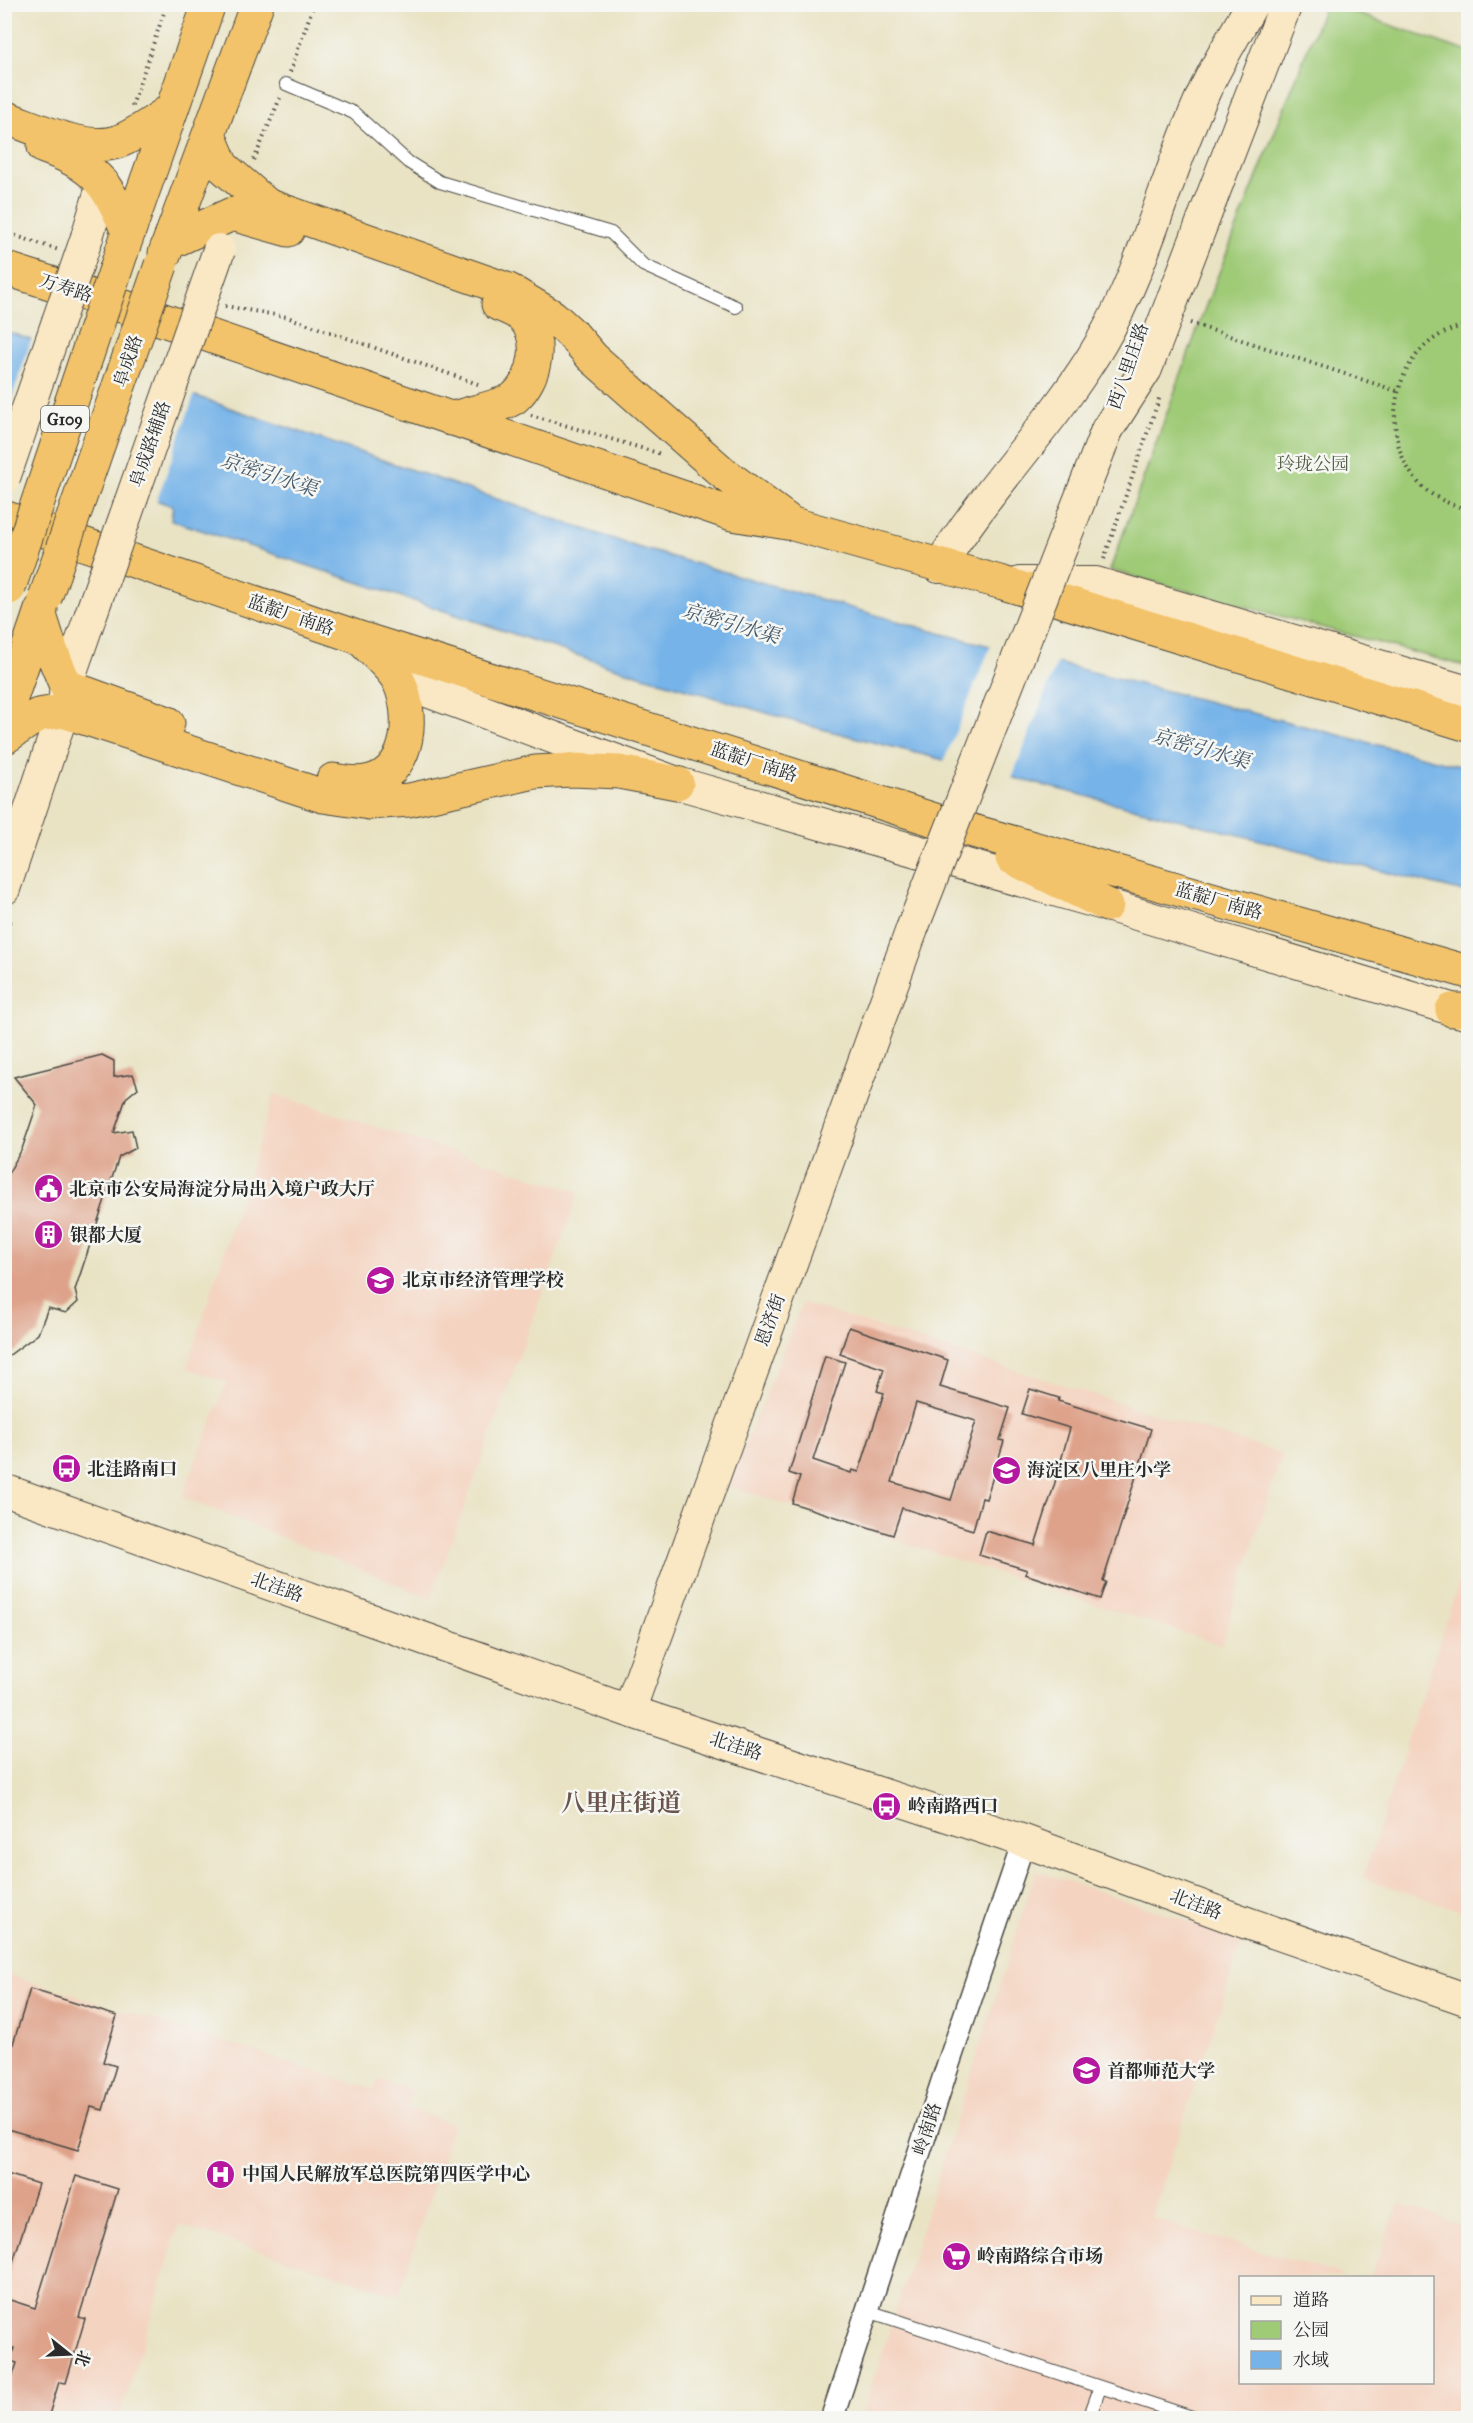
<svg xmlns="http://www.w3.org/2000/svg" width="1473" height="2423" viewBox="0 0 1473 2423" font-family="'IM FELL Great Primer','Noto Serif SC',serif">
  <rect width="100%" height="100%" fill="#f6f6f2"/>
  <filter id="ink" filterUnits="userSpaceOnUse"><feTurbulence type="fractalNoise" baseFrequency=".0167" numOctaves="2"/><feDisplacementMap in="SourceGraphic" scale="12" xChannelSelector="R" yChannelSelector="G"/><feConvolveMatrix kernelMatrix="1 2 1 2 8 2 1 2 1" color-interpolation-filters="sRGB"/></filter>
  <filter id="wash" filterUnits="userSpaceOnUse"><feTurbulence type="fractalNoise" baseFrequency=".008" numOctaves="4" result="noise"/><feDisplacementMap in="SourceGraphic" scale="24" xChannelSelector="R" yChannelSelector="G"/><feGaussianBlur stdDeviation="1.35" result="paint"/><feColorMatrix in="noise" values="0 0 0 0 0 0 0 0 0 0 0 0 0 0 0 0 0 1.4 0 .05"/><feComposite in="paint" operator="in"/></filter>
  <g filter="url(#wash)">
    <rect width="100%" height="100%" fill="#e9e3c4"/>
    <path fill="#f4d3c0" d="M274 1094 579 1192 431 1598 182 1497 227 1382 187 1368Z
      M802 1303 1282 1454 1221 1645 729 1486Z
      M1468 1554V1913L1363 1878Z
      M1036 1871 1243 1939 1151 2218 1347 2277 1240 2278V2382H1432V2278L1370 2277 1400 2203 1468 2228V2418H861Z
      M4 1973 373 2089 379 2079 412 2091 408 2108 453 2124 399 2295 179 2225 120 2418H5Z"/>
    <path fill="#9fca76" stroke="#657a50" stroke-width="1.5" d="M1325 5H1333L1468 52V667L1110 570 1205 308Z"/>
    <path fill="#76b3e8" stroke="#506f8a" stroke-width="1.5" d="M5 331 637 547 939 633 1468 768V893L810 726 610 666 171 520 173 506 5 448Z"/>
    <path fill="#e9e3c4" d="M32 338 195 393 156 503 4 451 5 418Z
      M992 643 1058 660 1011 780 943 763Z"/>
    <g id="blocks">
      <path fill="#dea28a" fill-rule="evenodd" d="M102 1055 114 1061V1077L133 1074 138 1088 126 1098 114 1133 132 1130 136 1148 119 1157 75 1290 78 1302 66 1313 48 1308 38 1334 4 1359V1181L22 1149 37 1105 14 1077Z
        M849 1327 948 1360 940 1387 1010 1408 1000 1440 1004 1441 986 1499 982 1498 973 1530 902 1508 893 1535 792 1503 800 1477 789 1473 825 1356 845 1362 813 1460 851 1473 852 1470 859 1472 884 1393 877 1391 884 1369 840 1354ZM916 1403 976 1421 951 1500 892 1482Z
        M1030 1389 1059 1398 1058 1401 1151 1429 1103 1581 1106 1582 1100 1599 1025 1574 1027 1570 979 1555 986 1531 1035 1545 1054 1486 1070 1428 1022 1414Z
        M30 1989 117 2016 103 2062 116 2066 103 2110 91 2107 78 2150 4 2128V2073Z
        M4 2173 38 2184 8 2277H4Z
        M76 2176 118 2189 79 2317 85 2319 66 2383 59 2382 48 2418H4V2403L17 2363 10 2361 14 2348 4 2346V2298L35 2308Z"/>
    </g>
  </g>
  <g filter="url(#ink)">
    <use href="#blocks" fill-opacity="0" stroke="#484742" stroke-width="1.5"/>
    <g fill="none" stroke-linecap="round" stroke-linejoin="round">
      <defs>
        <path id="lane" d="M286 84 354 113 408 162 440 182 611 233 643 265 736 307
          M868 2311 1195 2418
          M1089 2418 1100 2388"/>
        <path id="street" d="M832 2418 944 2077 1024 1841"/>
        <path id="secondary" d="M87 237 103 183
          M1107 430 1146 369 1286 4
          M939 567C987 488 1054 423 1101 343 1146 265 1166 174 1204 92 1218 62 1236 33 1252 4
          M1020 583H1096L1468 692
          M400 681 677 783 1107 905 1468 1014
          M4 889 63 711 66 686 90 617
          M4 1490 629 1711 1024 1841 1247 1923 1468 2000
          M629 1711 912 929"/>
        <path id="highway" d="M4 117C36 128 88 154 120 141 139 133 155 121 172 109
          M209 135 222 166 267 205 509 290 552 316 574 336 592 357 722 472 787 520
          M44 147C93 164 110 185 128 233
          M169 243 232 214 288 230
          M122 251 209 4
          M165 253 257 4
          M4 268 128 308 732 514 793 524 1003 583 1468 725
          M451 419C465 414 505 405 514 398 536 379 544 339 523 317 516 311 506 307 498 304
          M4 517 360 638 938 821 1468 972
          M40 615 51 650 66 686 168 723
          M4 719 41 610
          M4 738 38 715 63 711 323 796 350 800 369 803 409 800 535 772 572 770 619 772 677 783
          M333 780C347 782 360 785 374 780 411 767 413 715 400 684 395 670 371 650 361 639
          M1012 858 1107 905
          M1452 1010H1468"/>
      </defs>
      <use href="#lane" stroke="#484742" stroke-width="14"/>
      <use href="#street" stroke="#484742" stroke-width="25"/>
      <use href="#secondary" stroke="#484742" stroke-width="34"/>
      <use href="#highway" stroke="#484742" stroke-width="35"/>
      <path stroke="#484742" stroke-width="4" stroke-dasharray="1.5 4.5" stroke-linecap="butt" d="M290 72 314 4
        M132 106 167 4
        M254 160 280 98
        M4 232 59 250
        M225 306 287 317 478 384
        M1190 323 1397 391
        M1468 325C1397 337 1373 428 1417 481 1430 497 1450 504 1468 510
        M531 415 661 454
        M1104 559 1160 396
        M4 920 15 923"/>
      <use href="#lane" stroke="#fff" stroke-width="12"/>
      <use href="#street" stroke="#fff" stroke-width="22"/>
      <use href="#secondary" stroke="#fae7c3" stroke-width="32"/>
      <use href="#highway" stroke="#f2c36a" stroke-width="33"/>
      <defs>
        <path id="secondary-bridge" d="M4 478 87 237
          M90 617 219 250
          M912 929 1107 430"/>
        <path id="highway-bridge" d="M9 588 122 251
          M45 598 161 265"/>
      </defs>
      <use href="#secondary-bridge" stroke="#484742" stroke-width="34" stroke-linecap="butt"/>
      <use href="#highway-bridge" stroke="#484742" stroke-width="35" stroke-linecap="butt"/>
      <use href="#secondary-bridge" stroke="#fae7c3" stroke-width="32"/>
      <use href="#highway-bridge" stroke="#f2c36a" stroke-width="33"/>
    </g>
  </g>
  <defs>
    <symbol id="civic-disc" viewBox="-11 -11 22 22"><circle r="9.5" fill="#b5179e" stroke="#f6f6f2"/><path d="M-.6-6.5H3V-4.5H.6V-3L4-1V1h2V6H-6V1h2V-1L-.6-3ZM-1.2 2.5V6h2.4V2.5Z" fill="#fff"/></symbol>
    <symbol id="building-disc" viewBox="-11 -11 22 22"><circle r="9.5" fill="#b5179e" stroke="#f6f6f2"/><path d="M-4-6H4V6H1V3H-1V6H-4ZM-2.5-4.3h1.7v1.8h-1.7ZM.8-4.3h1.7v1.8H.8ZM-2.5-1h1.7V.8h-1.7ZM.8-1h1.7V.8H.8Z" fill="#fff"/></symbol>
    <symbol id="university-disc" viewBox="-11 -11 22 22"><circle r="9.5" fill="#b5179e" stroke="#f6f6f2"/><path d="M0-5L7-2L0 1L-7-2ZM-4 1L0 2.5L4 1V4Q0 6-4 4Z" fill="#fff"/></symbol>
    <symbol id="bus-disc" viewBox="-11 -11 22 22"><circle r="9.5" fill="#b5179e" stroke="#f6f6f2"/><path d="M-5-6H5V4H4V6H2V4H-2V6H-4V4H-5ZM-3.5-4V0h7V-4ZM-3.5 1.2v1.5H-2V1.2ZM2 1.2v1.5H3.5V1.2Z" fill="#fff"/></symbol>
    <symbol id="school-disc" viewBox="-11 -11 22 22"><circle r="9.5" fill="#b5179e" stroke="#f6f6f2"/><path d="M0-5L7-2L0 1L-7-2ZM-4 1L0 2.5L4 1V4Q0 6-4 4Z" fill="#fff"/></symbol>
    <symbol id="hospital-disc" viewBox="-11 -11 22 22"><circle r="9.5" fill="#b5179e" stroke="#f6f6f2"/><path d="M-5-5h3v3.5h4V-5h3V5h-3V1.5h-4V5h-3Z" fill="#fff"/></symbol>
    <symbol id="supermarket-disc" viewBox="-11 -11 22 22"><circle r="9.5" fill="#b5179e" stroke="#f6f6f2"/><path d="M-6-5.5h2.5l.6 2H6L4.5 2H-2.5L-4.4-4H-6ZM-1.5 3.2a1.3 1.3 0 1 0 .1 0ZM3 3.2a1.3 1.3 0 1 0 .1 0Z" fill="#fff"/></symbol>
  </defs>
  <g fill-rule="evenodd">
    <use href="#civic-disc" x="32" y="1172" width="33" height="33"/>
    <use href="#building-disc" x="32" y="1218" width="33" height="33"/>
    <use href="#university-disc" x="364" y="1264" width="33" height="33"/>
    <use href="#bus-disc" x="50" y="1452" width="33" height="33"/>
    <use href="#school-disc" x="990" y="1454" width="33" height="33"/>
    <use href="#bus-disc" x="870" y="1790" width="33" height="33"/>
    <use href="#university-disc" x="1070" y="2054" width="33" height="33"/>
    <use href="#hospital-disc" x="204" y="2158" width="33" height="33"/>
    <use href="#supermarket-disc" x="940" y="2240" width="33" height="33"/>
  </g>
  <g text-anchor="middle" stroke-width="5" stroke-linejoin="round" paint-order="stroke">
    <rect fill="#f6f6f2" stroke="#686867" stroke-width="1.5" x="41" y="406" width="48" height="26" rx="4.5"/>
    <g font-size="16" font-weight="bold" fill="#2b2b2b">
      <text x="65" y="425">G109</text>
    </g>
    <g font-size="18" fill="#2b2b2b" stroke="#f6f6f2">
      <text transform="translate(66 288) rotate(18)" y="6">万寿路</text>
      <text transform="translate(128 361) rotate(-71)" y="6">阜成路</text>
      <text transform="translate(1128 366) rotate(-71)" y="6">西八里庄路</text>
      <text transform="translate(150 444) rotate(-71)" y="6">阜成路辅路</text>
      <text transform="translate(291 615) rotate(19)" y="6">蓝靛厂南路</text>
      <text transform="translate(754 762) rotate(18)" y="6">蓝靛厂南路</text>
      <text transform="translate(1219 901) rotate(16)" y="6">蓝靛厂南路</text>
      <text transform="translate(770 1320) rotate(-70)" y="6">恩济街</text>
      <text transform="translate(277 1587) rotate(20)" y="6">北洼路</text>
      <text transform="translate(736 1746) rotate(18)" y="6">北洼路</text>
      <text transform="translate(1196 1904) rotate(21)" y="6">北洼路</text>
      <text transform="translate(927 2129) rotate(-72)" y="6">岭南路</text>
    </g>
    <g font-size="18" fill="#4e5b42" stroke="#f6f6f2">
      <text x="1313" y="470">玲珑公园</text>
    </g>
    <g font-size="18" font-weight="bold" fill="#2b2b2b" stroke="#f6f6f2" text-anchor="start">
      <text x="69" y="1195">北京市公安局海淀分局出入境户政大厅</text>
      <text x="70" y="1241">银都大厦</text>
      <text x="402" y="1286">北京市经济管理学校</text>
      <text x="87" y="1475">北洼路南口</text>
      <text x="1027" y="1476">海淀区八里庄小学</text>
      <text x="908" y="1812">岭南路西口</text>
      <text x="1107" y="2077">首都师范大学</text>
      <text x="242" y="2180">中国人民解放军总医院第四医学中心</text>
      <text x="977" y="2262">岭南路综合市场</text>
    </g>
    <g font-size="20" font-style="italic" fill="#455b6d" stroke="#f6f6f2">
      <text transform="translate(269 474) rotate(18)" y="7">京密引水渠</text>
      <text transform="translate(731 623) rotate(16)" y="7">京密引水渠</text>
      <text transform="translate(1201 748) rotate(16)" y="7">京密引水渠</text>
    </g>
    <g font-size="24" font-weight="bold" fill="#6a554c" stroke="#f6f6f2">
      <text x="621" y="1811">八里庄街道</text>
    </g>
  </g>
  <rect width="1473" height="2423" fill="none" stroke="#f6f6f2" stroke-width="24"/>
  <rect x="1239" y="2276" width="195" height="108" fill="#f6f6f2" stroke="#a5a5a2" stroke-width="1.5"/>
  <rect x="1251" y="2296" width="30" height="9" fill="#fae7c3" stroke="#a5a5a2" stroke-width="1.5"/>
  <text x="1293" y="2306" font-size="18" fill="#2b2b2b">道路</text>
  <rect x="1251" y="2321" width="30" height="18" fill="#9fca76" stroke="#a5a5a2" stroke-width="1.5"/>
  <text x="1293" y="2336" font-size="18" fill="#2b2b2b">公园</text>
  <rect x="1251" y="2351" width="30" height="18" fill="#76b3e8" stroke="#a5a5a2" stroke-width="1.5"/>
  <text x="1293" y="2366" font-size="18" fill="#2b2b2b">水域</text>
  <g transform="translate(69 2354) rotate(108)" stroke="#f6f6f2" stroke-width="4.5" paint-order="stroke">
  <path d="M0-4.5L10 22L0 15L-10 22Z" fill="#2b2b2b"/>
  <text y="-9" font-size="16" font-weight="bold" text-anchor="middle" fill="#2b2b2b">北</text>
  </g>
</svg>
